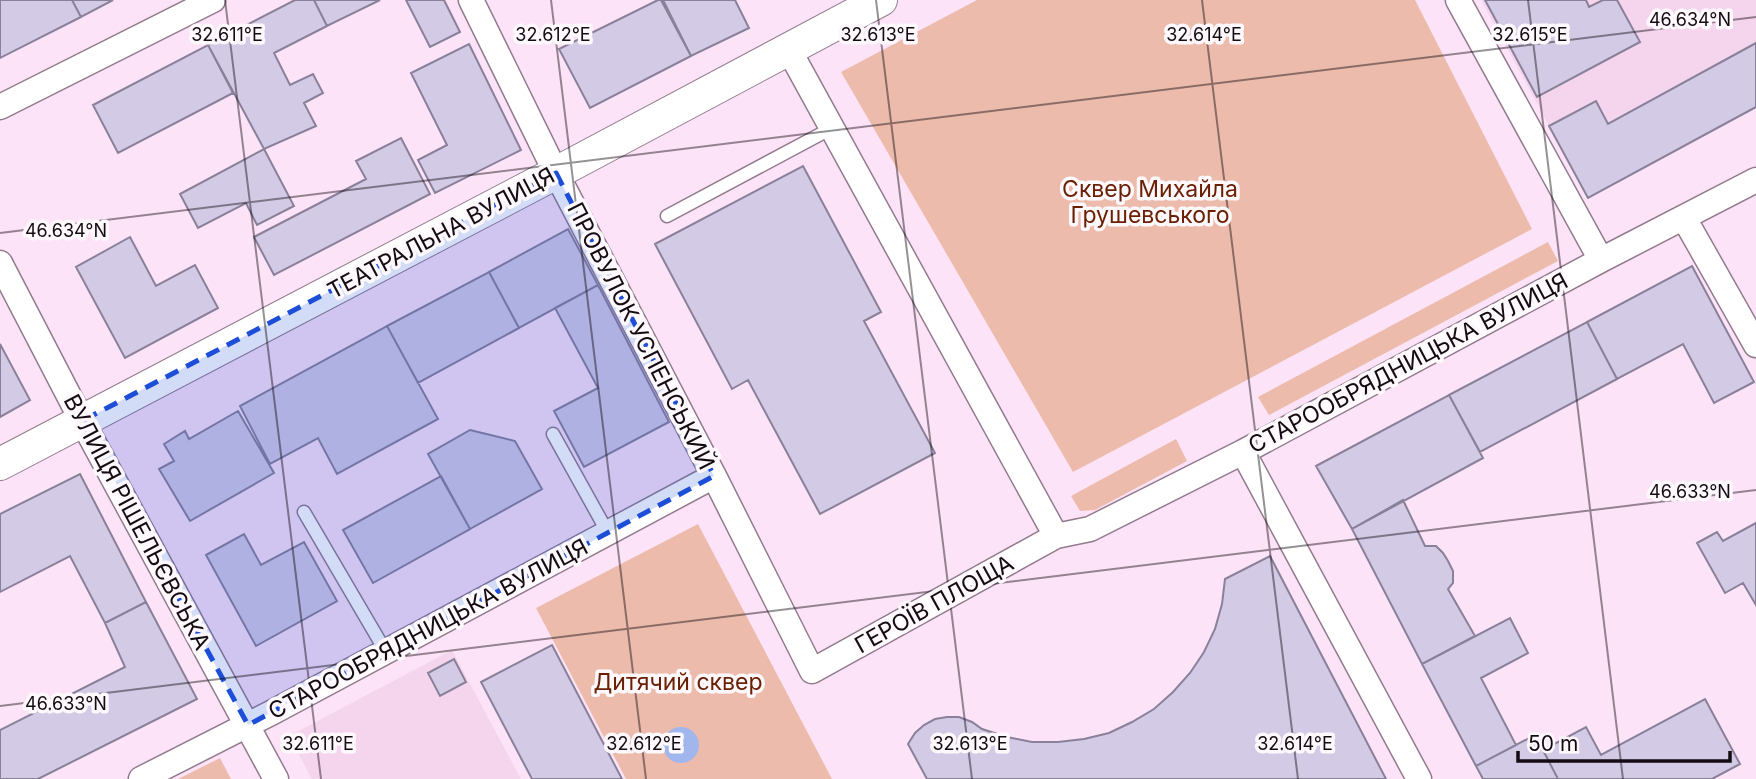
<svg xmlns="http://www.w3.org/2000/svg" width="1756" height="779" viewBox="0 0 1756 779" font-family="Inter,sans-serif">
  <rect width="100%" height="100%" fill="#fde3f7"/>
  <path fill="#f5d5ee" d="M1481 0H1756V107L1588 198Z
    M452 650 521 779H312L289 736Z"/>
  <path fill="#ecbbac" d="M977 0H1415L1532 229 1073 472 841 72Z
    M1548 242 1558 261 1269 415 1258 397Z
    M1176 439 1187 461 1095 510 1080 511 1071 496Z
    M698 524 832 779H626L536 608Z
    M220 758 231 779H178Z"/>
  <path fill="#a2b6ee" d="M663 745a18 18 0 1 1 36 0a18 18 0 1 1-36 0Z"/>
  <path fill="#d3cae5" stroke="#898099" stroke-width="2" d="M0 0H72L81 17 0 58Z
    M72 0H113L81 17Z
    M295 0H314L327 26 274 53 290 85 313 74 323 93 304 103 316 126 264 149 208 45Z
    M314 0H380L327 26Z
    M406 0H444L460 32 430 47Z
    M658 0H661L691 56 590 108 559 49Z
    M663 0H735L749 28 691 56Z
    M1485 0H1586L1589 7 1603 0H1617L1640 42 1537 97Z
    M1756 43V107L1588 198 1549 126 1596 101 1608 124Z
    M469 44 521 150 435 193 418 160 447 145 411 73Z
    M208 45 233 93 118 153 93 105Z
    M401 138 430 194 274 275 254 237 366 179 356 161Z
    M264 149 294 206 257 225 246 203 198 228 180 194Z
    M803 166 881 312 864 321 935 453 820 514 748 380 732 389 655 244Z
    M568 229 598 285 519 328 489 272Z
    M130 237 156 286 195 265 218 308 125 358 76 267Z
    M1692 266 1754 382 1714 403 1683 344 1617 379 1587 322Z
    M489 272 519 328 418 383 387 326Z
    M598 285 669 422 584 467 554 411 598 388 555 308Z
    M1587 322 1617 379 1480 452 1449 395Z
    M387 326 438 419 337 474 318 438 270 464 240 406Z
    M0 344 30 400 0 417Z
    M1449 395 1483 458 1352 529 1316 466Z
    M238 411 274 473 190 521 159 469 174 461 164 444 185 431 189 439Z
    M470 430 515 441 542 489 470 529 428 454Z
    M80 474 146 602 105 623 70 556 0 592V514Z
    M441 476 470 529 373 583 343 530Z
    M1403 500 1425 546H1436L1443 553 1448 561 1453 571V583L1448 589 1475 636 1422 664 1352 529Z
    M1756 523V605L1743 583 1725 593 1697 543 1717 532 1723 541Z
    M244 534 261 565 304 542 337 601 256 646 206 555Z
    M1270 556 1386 779H927L908 744 915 733 924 725 935 719 947 717H959L972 722 982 729 1007 737 1032 742H1058L1084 739 1109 733 1132 722 1154 709 1173 692 1190 673 1204 652 1215 629 1222 604 1225 579Z
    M146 602 197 699 38 779H0V730L125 667 105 623Z
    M1510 618 1528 653 1481 678 1516 745 1476 766 1422 664Z
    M552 645 622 779H532L481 682Z
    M454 659 466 682 440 696 428 673Z
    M1705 699 1740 764 1712 779H1558L1543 750 1586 727 1601 755Z
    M1535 735 1558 779H1483L1476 766Z"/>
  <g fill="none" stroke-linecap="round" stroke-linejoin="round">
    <defs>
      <path id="service" d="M667 216 832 128
        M553 434 608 533
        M304 512 386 652"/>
      <path id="minor" d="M471 0 556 173 714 476 812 671 1056 536 1090 529 1243 452 1601 260 1756 180
        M1458 0 1601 260
        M789 50 1056 536
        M0 107 213 0
        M1684 218 1756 345
        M0 263 82 421 276 779
        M1243 452 1419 779
        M141 779 271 713 714 476"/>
      <path id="tertiary" d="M0 464 556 173 881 0"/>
    </defs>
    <use href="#service" stroke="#927b8d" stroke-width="15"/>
    <use href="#minor" stroke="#927b8d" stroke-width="27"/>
    <use href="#tertiary" stroke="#927b8d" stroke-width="34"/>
    <use href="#service" stroke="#fff" stroke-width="12"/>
    <use href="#minor" stroke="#fff" stroke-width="24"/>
    <use href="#tertiary" stroke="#fff" stroke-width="32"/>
  </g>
  <path fill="#1d4ed8" fill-opacity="0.2" stroke="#1d4ed8" stroke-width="5" stroke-dasharray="14 9" stroke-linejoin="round" d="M556 173 714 476 248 725 82 421Z"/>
  <path fill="none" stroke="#130b11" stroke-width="2" stroke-opacity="0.45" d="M225 0 321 779M551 0 646 779M876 0 972 779M1202 0 1298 779M1528 0 1623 779M0 233 1756 17M0 706 1756 490"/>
  <g text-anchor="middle" stroke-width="7" stroke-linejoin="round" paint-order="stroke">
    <g font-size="23" fill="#6b2003" stroke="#fdf8fc">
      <text x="1150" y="197">Сквер Михайла<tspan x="1150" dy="26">Грушевського</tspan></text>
      <text x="678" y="690">Дитячий сквер</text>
    </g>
    <g font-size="23" fill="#130b11" stroke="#fdf8fc">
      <text transform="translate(441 233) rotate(-28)" y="8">ТЕАТРАЛЬНА ВУЛИЦЯ</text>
      <text transform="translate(641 336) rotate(63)" y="8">ПРОВУЛОК УСПЕНСЬКИЙ</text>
      <text transform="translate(1408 363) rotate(-28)" y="8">СТАРООБРЯДНИЦЬКА ВУЛИЦЯ</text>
      <text transform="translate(137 522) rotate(62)" y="8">ВУЛИЦЯ РІШЕЛЬЄВСЬКА</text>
      <text transform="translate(934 604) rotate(-29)" y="8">ГЕРОЇВ ПЛОЩА</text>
      <text transform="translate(428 629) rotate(-28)" y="8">СТАРООБРЯДНИЦЬКА ВУЛИЦЯ</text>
    </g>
  </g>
  <g font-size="18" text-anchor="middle" fill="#130b11" stroke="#fdf8fc" stroke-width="7" stroke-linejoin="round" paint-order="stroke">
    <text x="1690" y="26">46.634°N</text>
    <text x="227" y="41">32.611°E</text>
    <text x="553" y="41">32.612°E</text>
    <text x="878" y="41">32.613°E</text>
    <text x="1204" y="41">32.614°E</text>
    <text x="1530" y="41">32.615°E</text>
    <text x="66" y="237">46.634°N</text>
    <text x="1690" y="498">46.633°N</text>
    <text x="66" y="710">46.633°N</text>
    <text x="318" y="750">32.611°E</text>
    <text x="644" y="750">32.612°E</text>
    <text x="970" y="750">32.613°E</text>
    <text x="1295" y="750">32.614°E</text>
  </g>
  <path d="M1518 751v10h212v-10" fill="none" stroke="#130b11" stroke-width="3.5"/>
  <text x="1528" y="751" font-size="21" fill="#130b11" stroke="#fdf8fc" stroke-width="5" paint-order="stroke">50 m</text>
</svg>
